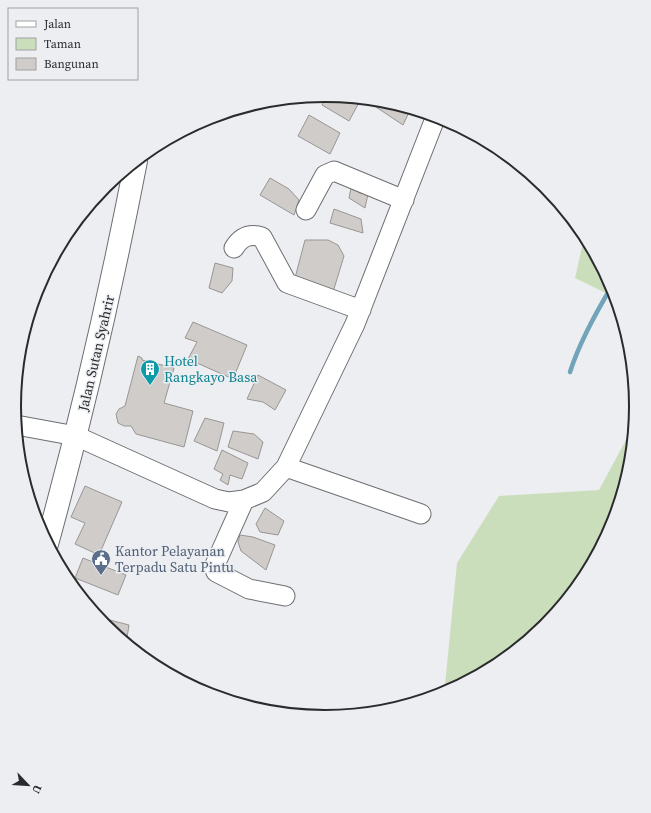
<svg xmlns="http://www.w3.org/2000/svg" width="651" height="813" viewBox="0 0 651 813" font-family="'Source Serif 4',serif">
  <rect width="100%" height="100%" fill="#eceef2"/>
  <path fill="#cbdebc" d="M585 234 613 288 616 298 575 278Z
    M635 423 631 467 613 526 584 580 546 627 498 666 444 695 457 563 499 496 599 490Z"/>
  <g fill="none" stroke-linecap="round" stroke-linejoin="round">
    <path stroke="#71a4b8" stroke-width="4.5" d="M570 372C580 341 595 314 612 286"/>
  </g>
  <path fill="#cfccc9" stroke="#999693" d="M328 95 361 99 349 121 322 105Z
    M372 100 386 101 411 108 403 125 370 103Z
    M309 115 340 133 330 154 298 136Z
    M270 178 289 189 299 200 294 215 260 195Z
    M351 188 360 193 368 194 365 208 349 198Z
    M334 209 361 219 363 233 330 223Z
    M305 240H328L338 245 344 256 333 292 295 278Z
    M215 263 233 268 232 281 222 293 209 288Z
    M193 322 247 345 233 379 188 359 197 342 185 338Z
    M138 356 142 358V360L174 368 164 403 193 411 184 447 136 434 131 426H124L118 423 116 414 119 409 125 406Z
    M258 375 286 390 275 410 263 402 247 399Z
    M205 418 224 423 217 451 194 441Z
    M233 431 254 434 263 442 258 459 228 447Z
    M222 450 248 463 242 479 230 475 228 485 220 480 223 474 214 469Z
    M85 486 122 502 99 555 75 544 85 523 71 517Z
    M265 508 284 521 278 535 260 532 256 524Z
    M240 535 253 537 275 545 266 570 241 551 238 542Z
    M83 558 126 575 118 595 75 578Z
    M102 618 129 625 126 644 105 627 100 621Z"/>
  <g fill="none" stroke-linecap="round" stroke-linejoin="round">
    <defs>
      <path id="minor" d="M306 210 325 175 334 171 404 200
        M234 248C241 237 249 233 262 237L287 283 361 310
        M16 425 76 436 215 499 229 502 244 500 263 492 286 467 355 324 436 116
        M286 467 421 514
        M244 500 214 567 216 572 249 589 285 596"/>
      <path id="highway" d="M47 544C82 417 111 290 136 161"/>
    </defs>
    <use href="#minor" stroke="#6c6e71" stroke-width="21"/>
    <use href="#highway" stroke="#6c6e71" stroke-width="24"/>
    <use href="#minor" stroke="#fff" stroke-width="19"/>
    <use href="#highway" stroke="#fff" stroke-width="22"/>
  </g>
  <defs>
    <symbol id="building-pin" viewBox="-11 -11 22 30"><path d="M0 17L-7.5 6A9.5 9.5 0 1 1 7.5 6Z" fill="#0f9aa8" stroke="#eceef2"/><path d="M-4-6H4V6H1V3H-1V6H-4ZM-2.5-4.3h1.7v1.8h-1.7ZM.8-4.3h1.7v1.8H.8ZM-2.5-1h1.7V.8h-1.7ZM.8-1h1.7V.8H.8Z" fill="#fff"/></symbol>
    <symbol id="civic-pin" viewBox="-11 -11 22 30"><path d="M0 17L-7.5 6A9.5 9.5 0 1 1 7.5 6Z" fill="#5c6f8a" stroke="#eceef2"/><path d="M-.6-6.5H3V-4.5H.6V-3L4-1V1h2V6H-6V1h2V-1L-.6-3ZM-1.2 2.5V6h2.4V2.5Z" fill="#fff"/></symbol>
  </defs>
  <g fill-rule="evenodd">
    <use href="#building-pin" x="139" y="358" width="22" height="30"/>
    <use href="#civic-pin" x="90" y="548" width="22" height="30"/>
  </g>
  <g text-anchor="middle" stroke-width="3" stroke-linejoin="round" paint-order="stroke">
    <g font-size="14" fill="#2a2b2c" stroke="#eceef2">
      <text transform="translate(96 353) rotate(-77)" y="5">Jalan Sutan Syahrir</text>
    </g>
    <g font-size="14" fill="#0d838f" stroke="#eceef2" text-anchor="start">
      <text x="164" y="366">Hotel<tspan x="164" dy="16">Rangkayo Basa</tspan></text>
    </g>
    <g font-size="14" fill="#4e5e75" stroke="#eceef2" text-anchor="start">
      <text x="115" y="556">Kantor Pelayanan<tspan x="115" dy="16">Terpadu Satu Pintu</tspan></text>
    </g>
  </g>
  <path d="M0 0H651V813H0ZM21 406a304 304 0 1 1 608 0a304 304 0 1 1-608 0Z" fill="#eceef2" fill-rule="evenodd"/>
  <path fill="none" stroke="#2a2b2c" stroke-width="2" d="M21 406a304 304 0 1 1 608 0a304 304 0 1 1-608 0Z"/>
  <rect x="8" y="8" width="130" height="72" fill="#eceef2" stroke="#9ea0a3"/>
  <rect x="16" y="21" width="20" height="6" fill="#ffffff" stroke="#9ea0a3"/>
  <text x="44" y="28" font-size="12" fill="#2a2b2c">Jalan</text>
  <rect x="16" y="38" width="20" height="12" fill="#cbdebc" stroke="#9ea0a3"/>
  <text x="44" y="48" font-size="12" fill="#2a2b2c">Taman</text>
  <rect x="16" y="58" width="20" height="12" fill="#cfccc9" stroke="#9ea0a3"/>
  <text x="44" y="68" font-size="12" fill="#2a2b2c">Bangunan</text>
  <g transform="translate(28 785) rotate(115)" stroke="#eceef2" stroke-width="3" paint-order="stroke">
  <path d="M0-3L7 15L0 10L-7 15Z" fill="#2a2b2c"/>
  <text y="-6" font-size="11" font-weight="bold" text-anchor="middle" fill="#2a2b2c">U</text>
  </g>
</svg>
